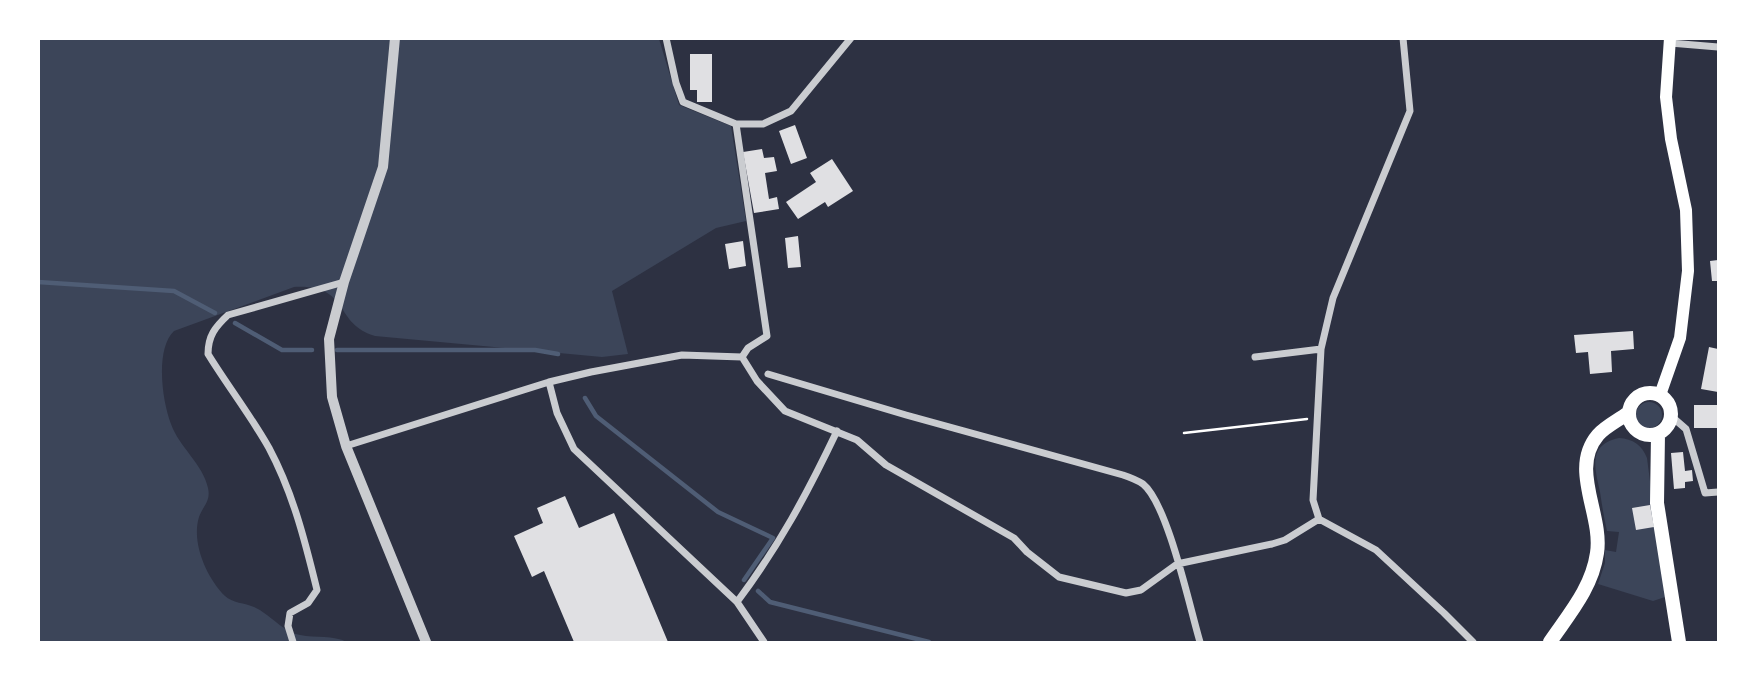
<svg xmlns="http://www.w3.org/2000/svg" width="1757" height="681" viewBox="0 0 1757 681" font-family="'Asap Condensed',sans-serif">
  <rect width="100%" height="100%" fill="#2d3142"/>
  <path fill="#3c4559" d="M38 39H659L679 105 731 126 746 221 716 228 612 291 628 354 602 357 375 336C333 324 351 284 294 287L174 331C155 349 162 401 171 424 179 447 203 464 208 488 211 501 203 506 199 517 191 543 207 578 225 596 232 603 245 603 254 607 270 614 283 632 300 635 316 638 333 635 347 642H39Z
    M1636 415a13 13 0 1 1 26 0a13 13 0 1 1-26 0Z
    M1619 438C1633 439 1642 445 1647 458L1665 597 1653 601 1598 584 1605 563V550L1616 552 1619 532 1607 531C1604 518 1602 505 1600 492 1595 468 1587 445 1619 438Z"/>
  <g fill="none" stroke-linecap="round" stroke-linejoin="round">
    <path stroke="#4f5d75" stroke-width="4.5" d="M38 282 174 291 215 313
      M235 323 282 350H312
      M337 350H535L558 354
      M585 398 596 416 718 512 773 538 744 580
      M758 591 770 602 929 642"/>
  </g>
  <path fill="#e0e0e3" d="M690 54H712V102H697V90H690Z
    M795 125 807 158 791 164 779 131Z
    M762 149 764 158 774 157 777 171 765 173 769 199 777 197 779 209 754 213 743 152Z
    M832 159 853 191 828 207 825 202 798 219 786 202 816 182 810 173Z
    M798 236 801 267 788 268 785 238Z
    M743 241 746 266 729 269 725 244Z
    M1718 260V281H1712L1710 261Z
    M1633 331 1634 349 1611 351 1612 372 1590 374 1588 352 1576 353 1574 335Z
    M1709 347 1718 349V392L1701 389Z
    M1694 405H1718V428H1694Z
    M1683 452 1685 471 1692 470 1693 481 1685 482V488L1674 489 1671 453Z
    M565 496 579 528 614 513 668 642H574L544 571 532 577 514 536 543 523 537 508Z
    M1650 505 1654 527 1636 530 1632 508Z"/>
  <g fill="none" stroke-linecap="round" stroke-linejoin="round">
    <path stroke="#fff" stroke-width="2.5" d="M1184 433 1307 419"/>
    <path stroke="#caccd0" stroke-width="7" d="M666 38 676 83 683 102 736 124H763L791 111 851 38
      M1403 38 1410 111 1333 298 1321 349 1313 500 1319 519 1376 550 1444 613 1473 642
      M1670 43 1718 47
      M736 124 767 336 748 348 742 357
      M742 357 757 381 785 411 857 440 886 465 1014 538 1027 552 1059 577 1126 593 1141 590 1177 564 1272 544 1285 540 1319 519
      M1255 357 1321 349
      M768 374 906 415 1123 475C1129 477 1137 480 1143 484 1168 504 1190 609 1200 642
      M549 382 557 413 574 449 737 602 764 642
      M1671 416 1686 429 1705 493 1718 492
      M346 446 549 382 591 372 682 355 742 357
      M737 602C779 546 807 494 837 431
      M293 642 288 626 290 613 308 603 317 590C305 541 293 493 269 448 251 416 227 385 208 354 208 336 215 327 228 315L344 282"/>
    <path stroke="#caccd0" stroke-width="10" d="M395 38 383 167 344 282 329 339 332 397 346 446 426 642"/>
    <path stroke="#fff" stroke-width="12" d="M1660 395 1680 338 1688 271 1686 210 1671 139 1666 97 1670 38"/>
    <path stroke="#fff" stroke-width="14" d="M1629 414a21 21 0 1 1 42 0a21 21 0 1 1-42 0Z
      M1658 434 1657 503 1679 642
      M1550 642C1569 614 1592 588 1597 553 1603 514 1569 469 1598 435 1606 426 1619 420 1628 413"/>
  </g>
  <rect width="1757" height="681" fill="none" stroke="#ffffff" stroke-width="80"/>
</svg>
